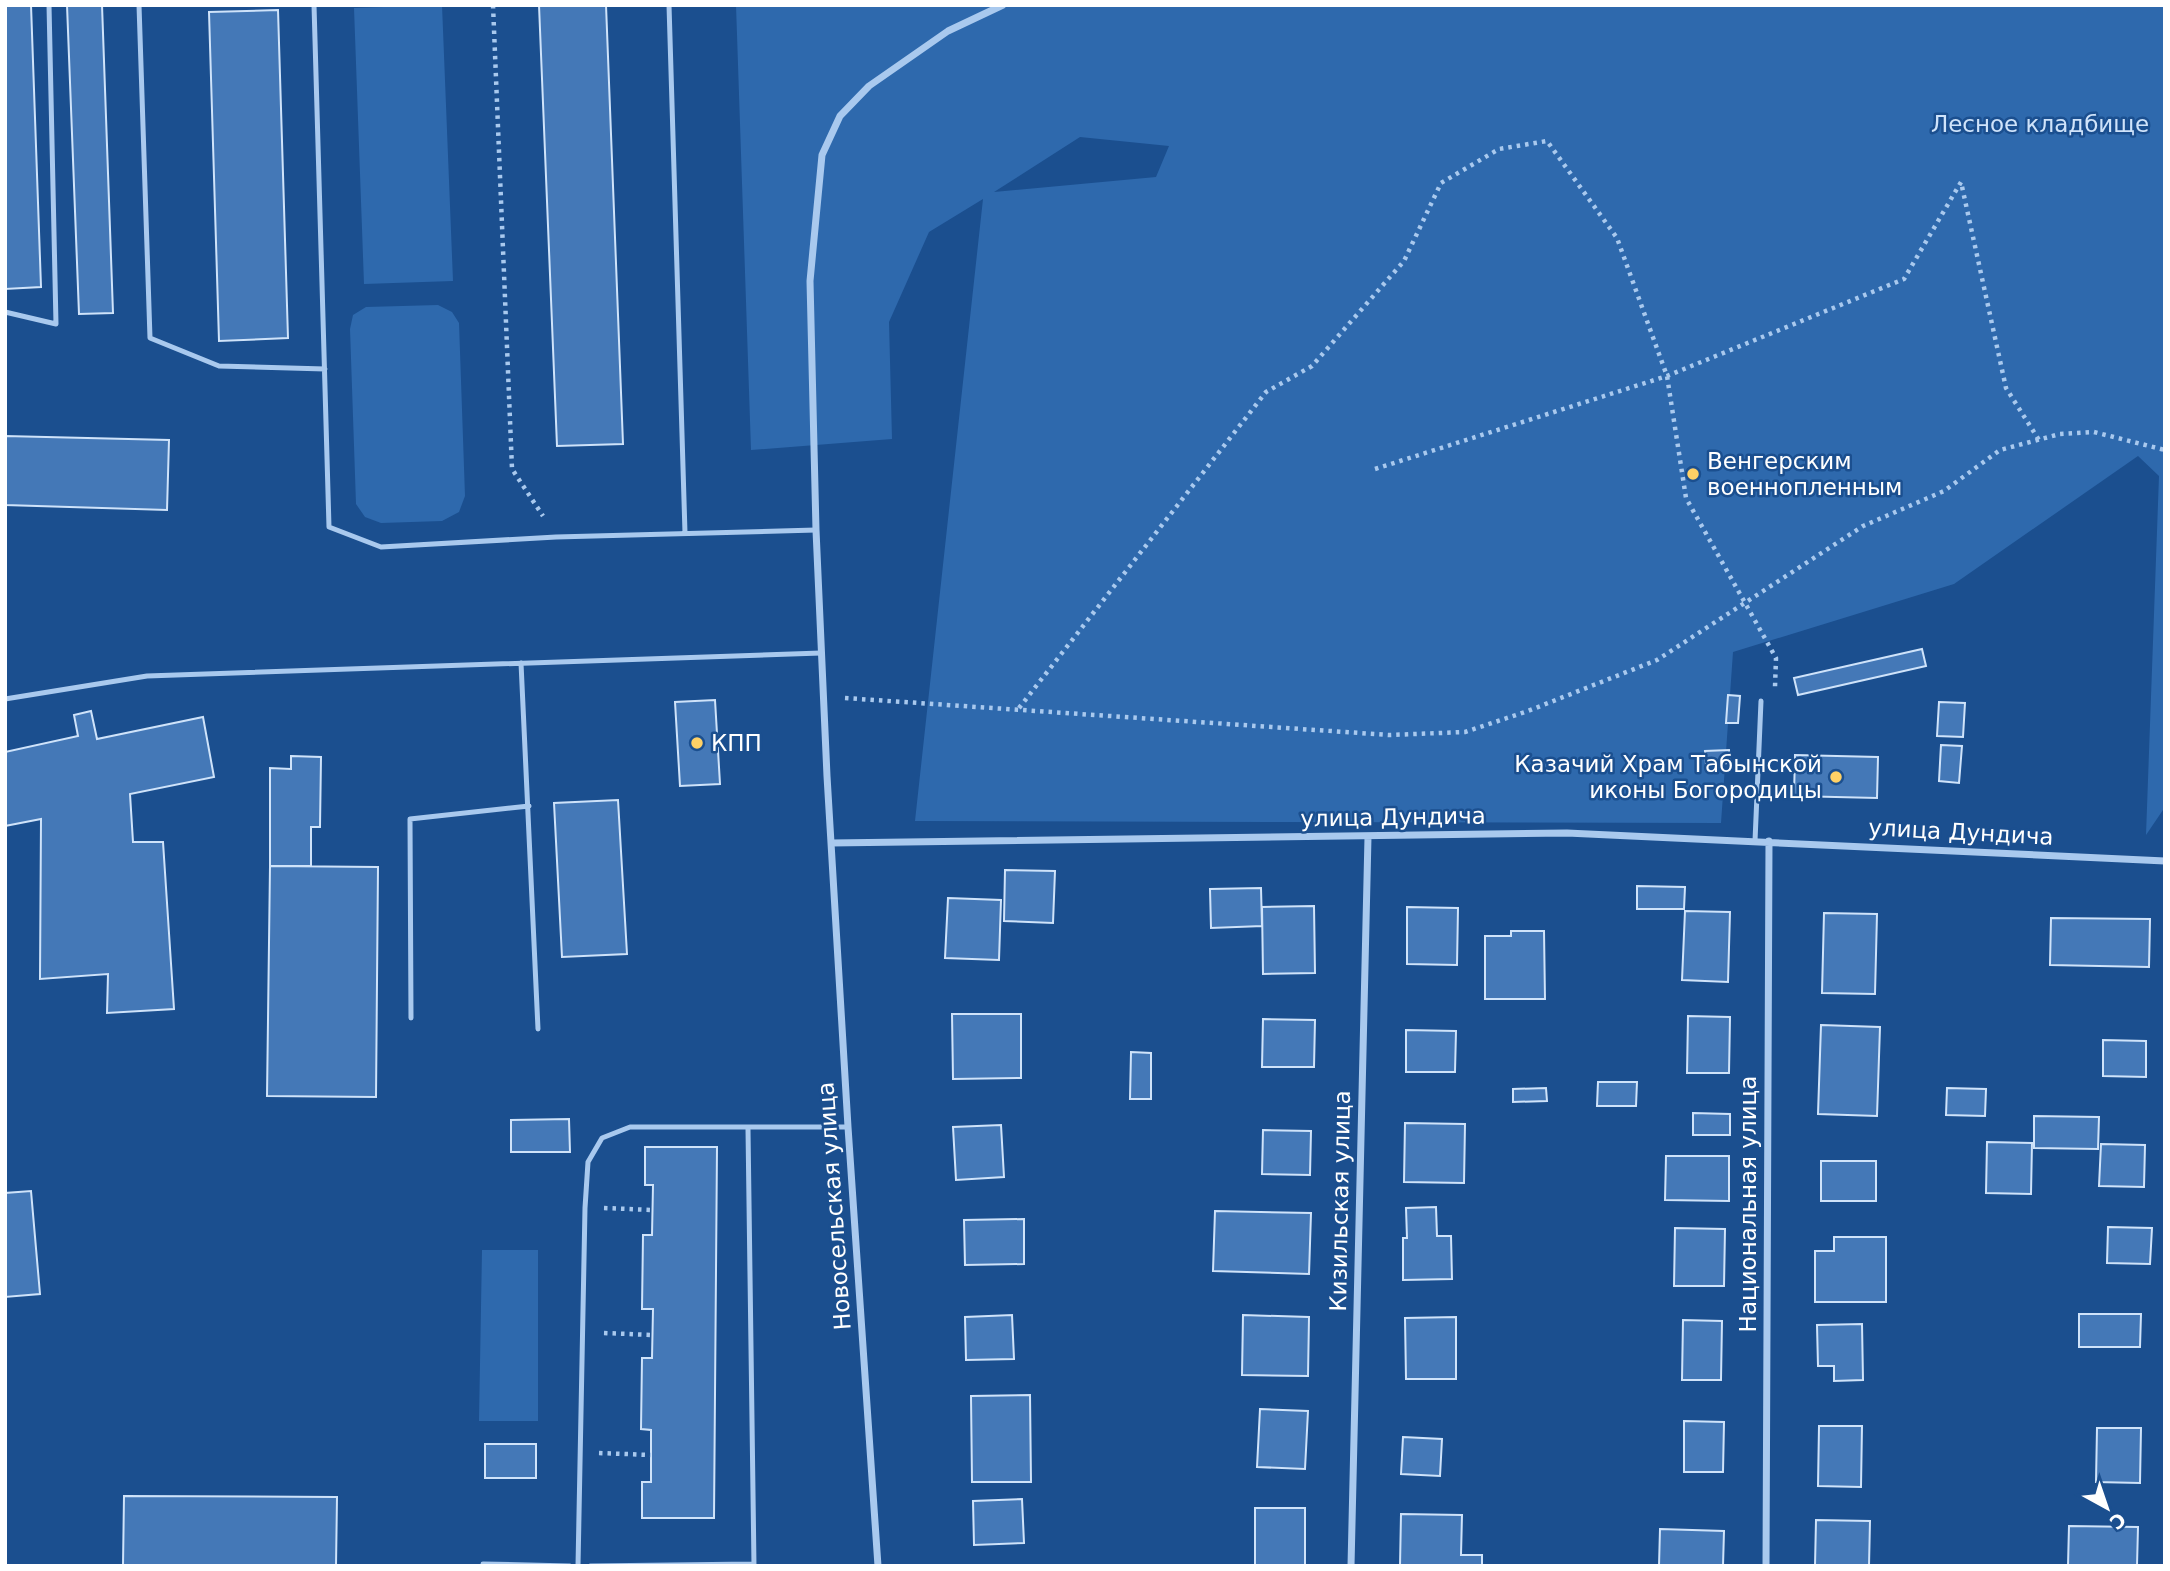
<svg xmlns="http://www.w3.org/2000/svg" width="2170" height="1571" viewBox="0 0 2170 1571" font-family="'DejaVu Sans',sans-serif">
  <rect width="100%" height="100%" fill="#1b4f8f"/>
  <path fill="#2e69ad" fill-rule="evenodd" d="M442 5 453 281 364 284 354 8Z
    M736 5H2165V807L2146 835 2159 476 2138 456 1954 584 1733 652 1721 823 915 821 983 199 929 232 889 322 892 439 751 450ZM1080 137 1169 146 1156 177 994 192Z
    M438 305 452 312 459 323 465 496 459 512 442 521 381 523 365 517 356 504 350 329 353 315 366 307Z
    M482 1250H538V1421H479Z"/>
  <path fill="#4478b7" stroke="#cfe3fa" stroke-width="2" d="M5 5H31L41 287 5 289Z
    M67 5H102L113 313 79 314Z
    M539 5H606L623 444 557 446Z
    M278 10 288 338 219 341 209 12Z
    M5 436 169 440 167 510 5 505Z
    M1922 649 1926 666 1798 695 1794 678Z
    M1728 695 1740 696 1738 723H1726Z
    M715 700 720 784 680 786 675 702Z
    M1939 702 1965 703 1963 737 1937 736Z
    M91 711 97 739 203 717 214 777 130 794 133 842H163L174 1009 107 1013 108 974 40 979 41 819 5 826V752L78 736 74 715Z
    M1941 745 1962 746 1959 783 1939 781Z
    M1729 750 1730 763 1706 764 1705 751Z
    M1795 755 1878 757 1877 798 1794 796Z
    M291 756 321 757 320 827H311V866H270V768L291 769Z
    M618 800 627 954 562 957 554 803Z
    M270 866 378 867 376 1097 267 1096Z
    M1005 870 1055 871 1053 923 1004 921Z
    M1637 886 1685 887 1684 909H1637Z
    M1261 888 1262 926 1211 928 1210 889Z
    M948 898 1001 900 999 960 945 958Z
    M1314 906 1315 973 1263 974 1262 907Z
    M1407 907 1458 908 1457 965 1407 964Z
    M1685 911 1730 912 1728 982 1682 980Z
    M1824 913 1877 914 1875 994 1822 993Z
    M2051 918 2150 919 2149 967 2050 965Z
    M1511 931H1544L1545 999H1485V936H1511Z
    M952 1014H1021V1078L953 1079Z
    M1688 1016 1730 1017 1729 1073H1687Z
    M1263 1019 1315 1020 1314 1067H1262Z
    M1821 1025 1880 1027 1877 1116 1818 1114Z
    M1406 1030 1456 1031 1455 1072H1406Z
    M2103 1040 2146 1041V1077L2103 1076Z
    M1131 1052 1151 1053V1099H1130Z
    M1598 1082H1637L1636 1106H1597Z
    M1546 1088 1547 1101 1513 1102V1089Z
    M1947 1088 1986 1089 1985 1116 1946 1115Z
    M1693 1113 1730 1114V1135H1693Z
    M2034 1116 2099 1117 2098 1149 2034 1148Z
    M569 1119 570 1152H511V1120Z
    M1405 1123 1465 1124 1464 1183 1404 1182Z
    M1001 1125 1004 1177 956 1180 953 1127Z
    M1263 1130 1311 1131 1310 1175 1262 1174Z
    M1987 1142 2032 1143 2031 1194 1986 1193Z
    M2101 1144 2145 1145 2144 1187 2099 1186Z
    M645 1147H717L714 1518H642V1482H651V1430L641 1429 642 1358H652L653 1309H642L643 1235H652L653 1185H645Z
    M1666 1156H1729V1201L1665 1200Z
    M1821 1161H1876V1201H1821Z
    M31 1191 40 1294 5 1297V1193Z
    M1436 1207 1437 1236H1451L1452 1279 1403 1280V1238H1407L1406 1208Z
    M1215 1211 1311 1213 1309 1274 1213 1271Z
    M1024 1219V1264L965 1265 964 1220Z
    M2108 1227 2152 1228 2150 1264 2107 1263Z
    M1675 1228 1725 1229 1724 1286H1674Z
    M1834 1237H1886V1302H1815V1251H1834Z
    M2079 1314H2141L2140 1347H2079Z
    M1012 1315 1014 1359 966 1360 965 1317Z
    M1243 1315 1309 1317 1308 1376 1242 1375Z
    M1456 1317V1379H1406L1405 1318Z
    M1683 1320 1722 1321 1721 1380H1682Z
    M1862 1324 1863 1380 1834 1381V1366H1818L1817 1325Z
    M1030 1395 1031 1482H972L971 1396Z
    M1260 1409 1308 1411 1305 1469 1257 1467Z
    M1684 1421 1724 1422 1723 1472H1684Z
    M1819 1426H1862L1861 1487 1818 1486Z
    M2097 1428H2141L2140 1483 2096 1482Z
    M1403 1437 1442 1439 1440 1476 1401 1474Z
    M485 1444H536V1478H485Z
    M124 1496 337 1497 336 1566H123Z
    M1022 1499 1024 1543 974 1545 973 1501Z
    M1255 1508H1305V1566H1255Z
    M1401 1514 1462 1515 1461 1555H1482V1566H1400Z
    M1816 1520 1870 1521 1869 1566H1815Z
    M2069 1526 2138 1527 2137 1566H2068Z
    M1660 1529 1724 1531 1723 1566H1659Z"/>
  <g fill="none" stroke-linecap="round" stroke-linejoin="round">
    <path stroke="#a9c9ee" stroke-width="4.5" stroke-dasharray="3.5 5" stroke-linecap="butt" d="M493 5 512 469 543 516
      M1375 469 1667 376 1904 279 1961 182 2006 388 2039 440
      M845 698 1389 735 1465 732 1528 711 1657 660 1863 526 1944 491 2000 450 2060 434 2094 432 2165 450
      M1019 708 1266 392 1312 366 1404 261 1441 183 1499 149 1547 141 1617 238 1667 376 1686 498 1776 658 1775 687
      M604 1208 652 1210
      M604 1333 652 1335
      M599 1453 651 1455"/>
    <path stroke="#a9c9ee" stroke-width="5" d="M139 5 150 338 219 366 325 369
      M314 5 329 527 381 547 556 537 816 530
      M669 5 685 533
      M5 312 56 324 49 5
      M521 663 538 1029
      M5 699 147 676 821 653
      M1755 841 1761 701
      M411 1018 410 819 529 806
      M748 1129 754 1566
      M483 1564 570 1566
      M578 1566 585 1208 588 1162 602 1138 630 1127H848
      M590 1566 752 1564"/>
    <path stroke="#a9c9ee" stroke-width="7" d="M831 843 1567 833 2165 861
      M878 1566 848 1127 827 776 816 530 810 281 822 155 840 116 869 86 948 31 1003 5
      M1351 1566 1368 837
      M1766 1566 1769 841"/>
  </g>
  <g fill="#ffd166" stroke="#1b4f8f" stroke-width="2.5">
    <circle cx="1693" cy="474" r="7"/>
    <circle cx="697" cy="743" r="7"/>
    <circle cx="1836" cy="777" r="7"/>
  </g>
  <g text-anchor="middle" stroke-width="5" stroke-linejoin="round" paint-order="stroke">
    <g font-size="23" fill="#cfe3fa" stroke="#1b4f8f">
      <text x="2040" y="132">Лесное кладбище</text>
    </g>
    <g font-size="23" fill="#fff" stroke="#1b4f8f" text-anchor="start">
      <text x="1707" y="469">Венгерским<tspan x="1707" dy="26">военнопленным</tspan></text>
      <text x="711" y="751">КПП</text>
      <text x="1822" y="772" text-anchor="end">Казачий Храм Табынской<tspan x="1822" dy="26">иконы Богородицы</tspan></text>
    </g>
    <g font-size="23" fill="#fff" stroke="#1b4f8f">
      <text transform="translate(1393 817) rotate(-1)" y="8">улица Дундича</text>
      <text transform="translate(1961 832) rotate(3)" y="8">улица Дундича</text>
      <text transform="translate(1340 1201) rotate(-89)" y="8">Кизильская улица</text>
      <text transform="translate(1748 1204) rotate(-90)" y="8">Национальная улица</text>
      <text transform="translate(834 1206) rotate(-94)" y="8">Новосельская улица</text>
    </g>
  </g>
  <rect width="2170" height="1571" fill="none" stroke="#ffffff" stroke-width="14"/>
  <g transform="translate(2107 1508) rotate(140)" stroke="#1b4f8f" stroke-width="5" paint-order="stroke">
  <path d="M0-5L12 26L0 18L-12 26Z" fill="#ffffff"/>
  <text y="-10" font-size="19" font-weight="bold" text-anchor="middle" fill="#ffffff">С</text>
  </g>
</svg>
